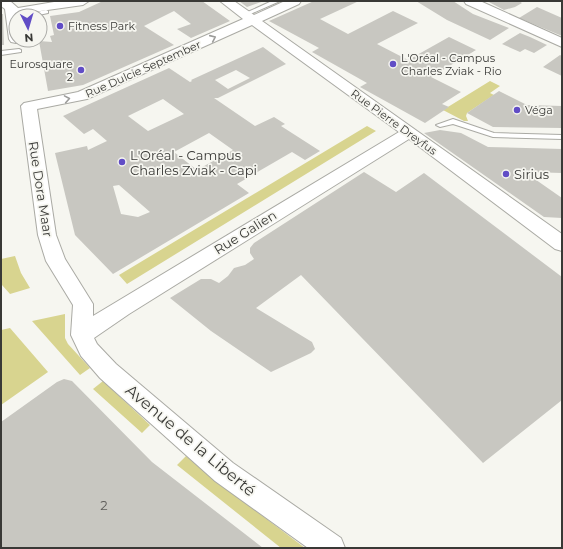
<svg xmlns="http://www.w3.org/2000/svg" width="563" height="549" viewBox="0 0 563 549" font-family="Montserrat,sans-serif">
  <rect width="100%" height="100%" fill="#f6f6f0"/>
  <path fill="#d8d48f" d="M490 81 500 86 490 93 494 95 467 113 466 116 468 121H464L443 110Z
    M367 126 376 131 127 284 119 275Z
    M15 256 21 273 30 288 10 294 2 285 1 259Z
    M65 314V338L68 344 90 368 80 375 32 321Z
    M10 328 48 372 1 405V330Z
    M103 381 150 425 142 433 93 389Z
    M186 456 236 496 305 548H281L177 465Z"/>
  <path fill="#c8c7c1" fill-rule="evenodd" d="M103 1H202L230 21 191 38 177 29 191 24 174 11 144 26 174 45 83 85 48 91 39 41 52 42 50 36 54 35 50 16 79 12Z
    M239 1H264L247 7Z
    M314 1H359L320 19 348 34 393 11 418 23 377 44 408 60 449 37 476 50 431 77 461 92 442 104 449 107 425 123 360 87 367 83 312 52 319 48 269 21Z
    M416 1H453L473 14 509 28 490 40 447 20Z
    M487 1H519L522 3 515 7 504 10Z
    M537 7 562 18V36L519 18Z
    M1 14H3L4 45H1Z
    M520 33 530 37 547 45 534 53 525 49 520 52 502 44Z
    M263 47 286 64 218 98H214L255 126 274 117 285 124 281 126 320 151 305 160 292 152 237 184 249 193 113 274 75 235 55 153 87 146 88 150 107 141 93 129 84 134 63 116 169 68 190 82 192 81 191 80ZM236 70 250 78 228 89 215 80ZM163 99 184 114 148 131 128 116ZM209 133 233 150 197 170 174 152ZM119 185 150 212 138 217 121 214 113 186Z
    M560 55 562 56V76L543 67Z
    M499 91 527 105 562 106V128L493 127 467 113Z
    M440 130 461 133 488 147 562 149V173L528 172 529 175 562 198V218L544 217 424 133Z
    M364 172 396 192 424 173 562 277V400L483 463 301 275 256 308 312 342 315 349 311 353 271 372 211 331 170 298 201 279H211L219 283 228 276 234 268 245 265 254 259 250 253V248L254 243Z
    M64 379 72 381 152 462 263 548H1V422L57 382Z"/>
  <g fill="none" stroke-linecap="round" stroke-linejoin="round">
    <defs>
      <path id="service" d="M272 1H280L246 16 241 15Z
        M46 10 48 11V13L34 16H19Z
        M19 49 21 50V52L1 55V51Z
        M453 119 494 133 562 135V139L493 137 453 124 440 127 436 125Z"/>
      <path id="minor" d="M1 1H10L18 8 60 1H89L83 5 19 14V16H16V40H22L16 43 11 42 9 39 5 9 1 6Z
        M220 1H234L254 15 285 1H301L299 4 262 21 562 234V251L555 249 409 139 129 314 94 338 97 344 116 364 233 463 341 538 345 548H308L215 481 100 378 81 356 71 335 73 305 46 261 38 235 21 106 24 103 78 92 243 19ZM252 25 399 132 93 316V304L65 259 56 235 37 109 87 99Z
        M464 1H480L562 38V47L466 4Z"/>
    </defs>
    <use href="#service" stroke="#aaaaa4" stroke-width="2"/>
    <use href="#minor" stroke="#aaaaa4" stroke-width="2"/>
    <use href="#service" fill="#fff" fill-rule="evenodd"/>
    <use href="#minor" fill="#fff" fill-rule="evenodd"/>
  </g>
  <defs><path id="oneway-chevron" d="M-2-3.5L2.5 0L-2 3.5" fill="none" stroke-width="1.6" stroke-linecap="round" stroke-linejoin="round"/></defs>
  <g stroke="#9c9c9a">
    <use href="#oneway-chevron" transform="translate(213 38) rotate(-24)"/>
    <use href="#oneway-chevron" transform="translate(67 99) rotate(-10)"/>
  </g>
  <g fill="#614dc6" stroke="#f6f6f0" stroke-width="1.5">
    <circle cx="60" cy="26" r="4"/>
    <circle cx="393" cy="64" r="4"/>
    <circle cx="81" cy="70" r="4"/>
    <circle cx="517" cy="110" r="4"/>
    <circle cx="122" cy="162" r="4"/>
    <circle cx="506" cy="174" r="4"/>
  </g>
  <g text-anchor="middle" stroke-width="3.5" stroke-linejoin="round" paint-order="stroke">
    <g font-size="11" fill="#393936" stroke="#f6f6f0" text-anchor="start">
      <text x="68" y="30">Fitness Park</text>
      <text x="401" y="62">L'Oréal - Campus<tspan x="401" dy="13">Charles Zviak - Rio</tspan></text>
      <text x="73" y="68" text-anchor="end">Eurosquare<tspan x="73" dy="13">2</tspan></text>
      <text x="525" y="114">Véga</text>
    </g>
    <g font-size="11" fill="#393936" stroke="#f6f6f0">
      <text transform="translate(143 69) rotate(-24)" y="4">Rue Dulcie September</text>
      <text transform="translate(394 122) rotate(36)" y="4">Rue Pierre Dreyfus</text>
    </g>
    <g font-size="13" fill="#393936" stroke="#f6f6f0" text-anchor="start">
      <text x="130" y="160">L'Oréal - Campus<tspan x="130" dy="15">Charles Zviak - Capi</tspan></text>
      <text x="514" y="179">Sirius</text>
    </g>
    <g font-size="13" fill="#393936" stroke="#f6f6f0">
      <text transform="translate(41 189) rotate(81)" y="5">Rue Dora Maar</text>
      <text transform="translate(245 232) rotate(-32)" y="5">Rue Galien</text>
    </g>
    <g font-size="13" fill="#5d5c59">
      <text x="104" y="510">2</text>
    </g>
    <g font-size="16" fill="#393936" stroke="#f6f6f0">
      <text transform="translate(191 440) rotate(40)" y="6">Avenue de la Liberté</text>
    </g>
  </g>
  <rect width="563" height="549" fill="none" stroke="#393936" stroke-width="4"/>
  <g transform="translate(28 28) rotate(175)"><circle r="19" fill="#f6f6f0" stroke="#aaaaa6"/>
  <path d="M0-3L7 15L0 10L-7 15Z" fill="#614dc6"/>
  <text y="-6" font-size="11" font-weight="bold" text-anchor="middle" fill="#393936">N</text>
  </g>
</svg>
